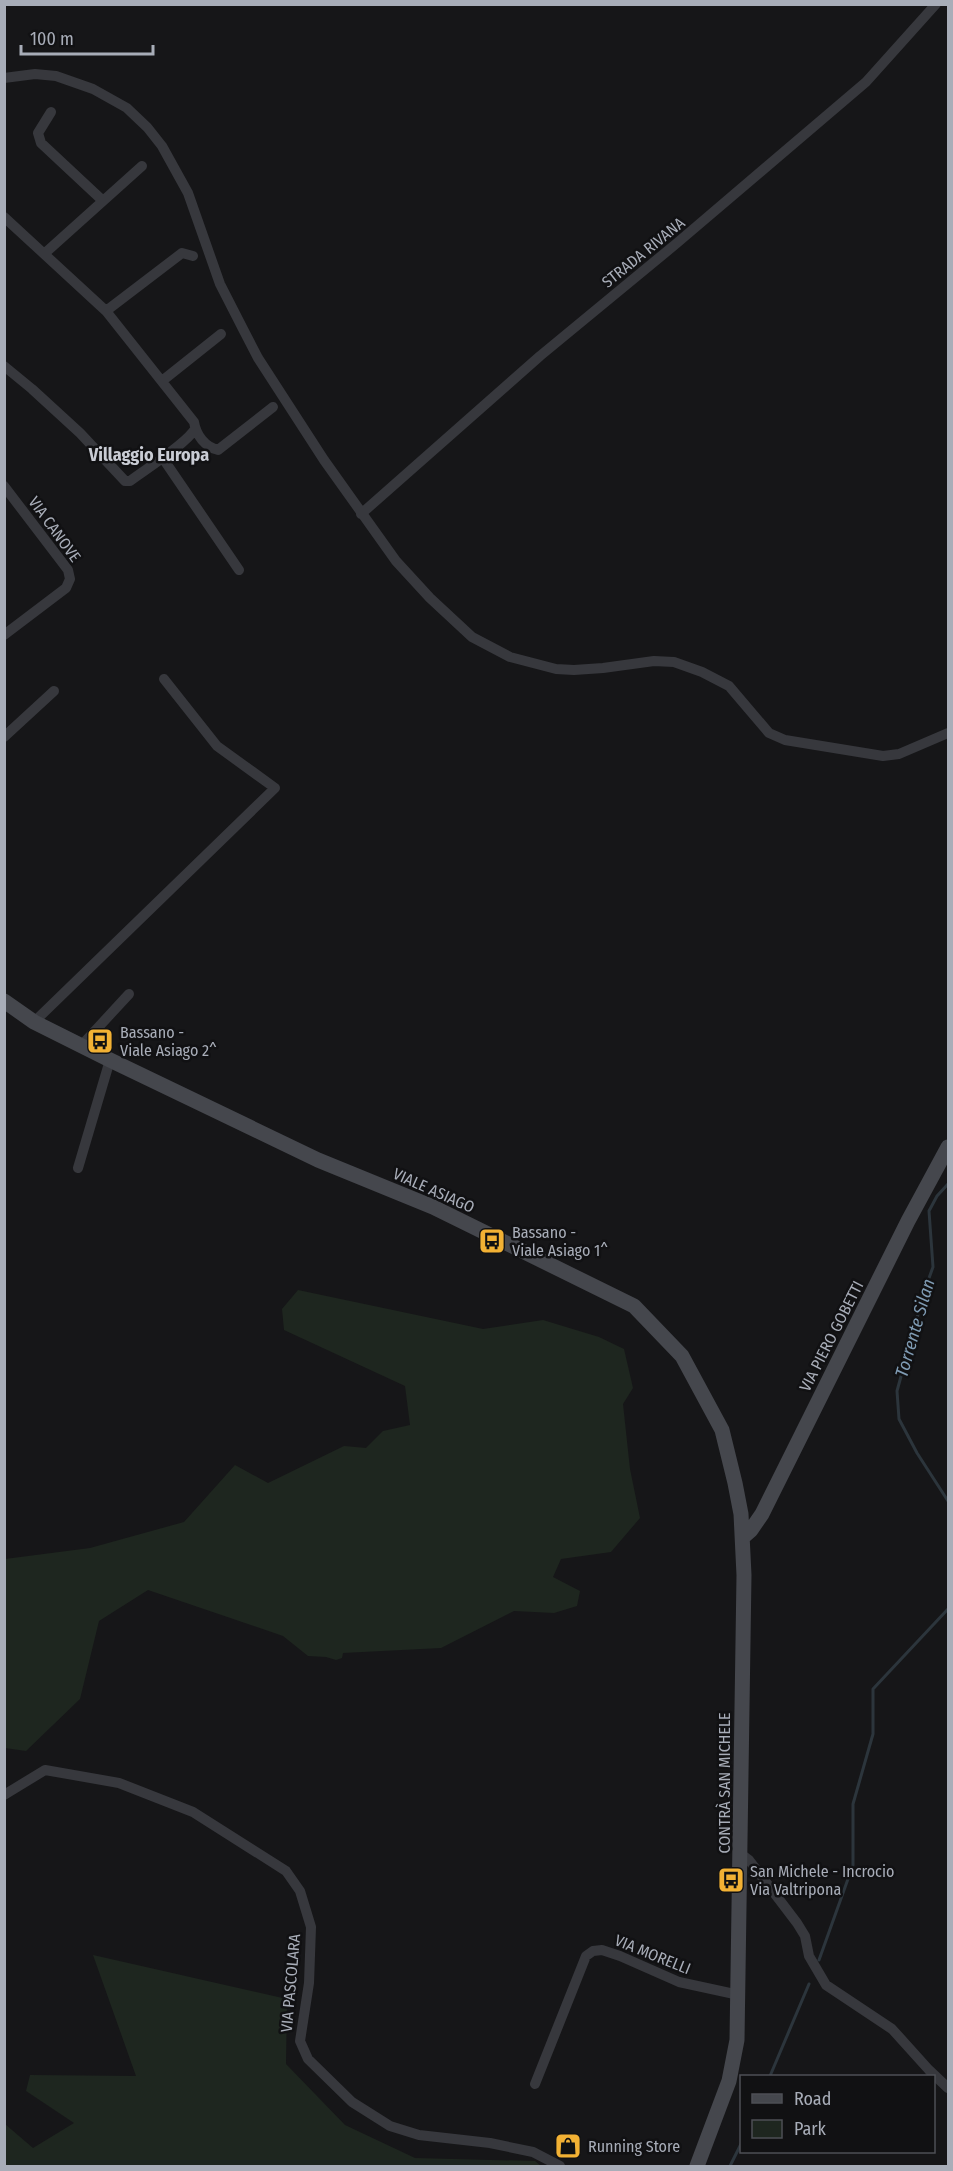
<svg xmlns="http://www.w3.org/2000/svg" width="953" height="2171" viewBox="0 0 953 2171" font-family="'Fira Sans Condensed',sans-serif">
  <rect width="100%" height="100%" fill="#161618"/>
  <path fill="#1e261f" d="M298 1290 483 1329 543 1320 599 1337 624 1349 633 1388 623 1404 630 1469 640 1518 611 1552 561 1559 553 1577 580 1591 577 1606 554 1613 514 1611 441 1648 343 1653 342 1658 336 1660 326 1657 308 1656 283 1636 148 1590 99 1621 80 1699 26 1751 5 1748V1559L90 1548 184 1522 235 1465 268 1483 344 1446 366 1448 383 1431 410 1425 405 1386 284 1330 282 1309Z
    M93 1955 287 1999 286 2064 345 2125 415 2158 535 2161 541 2166H5V2124L33 2148 74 2123 26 2091 30 2075 136 2076Z"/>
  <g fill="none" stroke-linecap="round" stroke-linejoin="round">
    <path stroke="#2c353c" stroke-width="3" d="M948 1184 937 1196 929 1211 933 1267 924 1292 897 1391 899 1419 917 1453 948 1501
      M819 1960 853 1865V1804L873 1734V1689L948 1609
      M770 2076 809 1984
      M730 2166 742 2142"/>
    <path stroke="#37383d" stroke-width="10" d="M4 78 35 74 56 76 93 89 127 108 147 127 162 146 188 193 220 284 243 329 258 358 324 460 396 561 430 598 472 637 510 657 556 669 574 670 603 668 654 661 674 662 702 672 729 686 769 733 785 740 883 756 899 754 948 733
      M51 112 38 133 41 143 102 200
      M4 217 106 311 194 422C196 435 205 447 218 450L273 407
      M44 254 142 166
      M106 311 182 253 193 256
      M4 366 32 389 80 433 125 481H130C146 469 186 444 195 429
      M162 381 221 334
      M162 457 239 570
      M4 486 68 570 70 579 66 588 4 635
      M361 514 540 356 677 243 866 82 936 4
      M4 737 54 691
      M34 1022 275 788 217 746 164 679
      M81 1046 129 994
      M78 1168 110 1060
      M4 1795 45 1770 119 1783 193 1812 286 1871 300 1891 311 1927 309 1983 300 2041 308 2059 352 2102 390 2126 419 2135 490 2143 533 2152 560 2166
      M741 1854 749 1860 797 1923 805 1936 809 1956 826 1985 892 2029 929 2070 948 2088
      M535 2084 586 1956 593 1951 602 1950 620 1956 679 1982 739 1995"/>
    <path stroke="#45474d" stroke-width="15" d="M4 1001 34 1022 110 1060 318 1160 433 1207 634 1306 682 1356 722 1430 735 1483 741 1514 744 1575 737 2040 729 2081 697 2166
      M743 1537 751 1530 762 1514 908 1221 948 1147"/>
  </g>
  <defs>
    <symbol id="bus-square" viewBox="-11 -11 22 22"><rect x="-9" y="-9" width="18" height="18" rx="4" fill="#f2b134" stroke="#111113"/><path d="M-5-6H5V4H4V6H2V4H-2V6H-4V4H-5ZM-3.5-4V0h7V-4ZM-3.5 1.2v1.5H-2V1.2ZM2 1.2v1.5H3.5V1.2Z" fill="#111"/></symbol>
    <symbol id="shop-square" viewBox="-11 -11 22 22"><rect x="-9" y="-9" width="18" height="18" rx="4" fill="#f2b134" stroke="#111113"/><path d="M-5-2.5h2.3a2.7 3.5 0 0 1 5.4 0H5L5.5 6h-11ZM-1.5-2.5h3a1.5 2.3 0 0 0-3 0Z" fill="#111"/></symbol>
  </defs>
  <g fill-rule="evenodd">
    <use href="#bus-square" x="85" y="1026" width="30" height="30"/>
    <use href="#bus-square" x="477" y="1226" width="30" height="30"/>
    <use href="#bus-square" x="716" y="1865" width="30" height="30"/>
    <use href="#shop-square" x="553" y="2131" width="30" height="30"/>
  </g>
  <g text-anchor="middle" stroke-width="5" stroke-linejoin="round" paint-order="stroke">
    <g font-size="16" fill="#a8adb8" stroke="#111113">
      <text transform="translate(643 252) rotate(-39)" y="6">STRADA RIVANA</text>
      <text transform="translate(55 529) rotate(54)" y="6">VIA CANOVE</text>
      <text transform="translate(434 1190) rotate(24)" y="6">VIALE ASIAGO</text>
      <text transform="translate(831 1336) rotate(-63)" y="6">VIA PIERO GOBETTI</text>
      <text transform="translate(724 1783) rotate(-90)" y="6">CONTRÀ SAN MICHELE</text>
      <text transform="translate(653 1954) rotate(22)" y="6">VIA MORELLI</text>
      <text transform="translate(290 1983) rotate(-85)" y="6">VIA PASCOLARA</text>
    </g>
    <g font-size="16" fill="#a8adb8" stroke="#111113" text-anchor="start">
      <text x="120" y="1038">Bassano -<tspan x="120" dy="18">Viale Asiago 2^</tspan></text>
      <text x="512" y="1238">Bassano -<tspan x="512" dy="18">Viale Asiago 1^</tspan></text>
      <text x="750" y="1877">San Michele - Incrocio<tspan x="750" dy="18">Via Valtripona</tspan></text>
      <text x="588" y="2152">Running Store</text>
    </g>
    <g font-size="18" font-weight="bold" fill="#c9ccd4" stroke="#111113">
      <text x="149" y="461">Villaggio Europa</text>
    </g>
    <g font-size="18" font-style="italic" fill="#7f9bb3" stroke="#111113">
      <text transform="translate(915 1328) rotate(-74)" y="6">Torrente Silan</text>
    </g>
  </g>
  <rect width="953" height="2171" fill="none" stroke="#a8adb8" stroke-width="12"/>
  <rect x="740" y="2075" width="195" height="78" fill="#111113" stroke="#4d4f55" stroke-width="1.5"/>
  <rect x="752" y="2094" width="30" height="9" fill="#45474d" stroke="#4d4f55" stroke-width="1.5"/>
  <text x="794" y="2105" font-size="18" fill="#a8adb8">Road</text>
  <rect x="752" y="2120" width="30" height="18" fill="#1e261f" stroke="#4d4f55" stroke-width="1.5"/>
  <text x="794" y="2135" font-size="18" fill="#a8adb8">Park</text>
  <path d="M21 45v9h132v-9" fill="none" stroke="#a8adb8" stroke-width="3"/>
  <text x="30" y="45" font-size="18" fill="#a8adb8" stroke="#111113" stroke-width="4.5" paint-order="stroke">100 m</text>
</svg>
